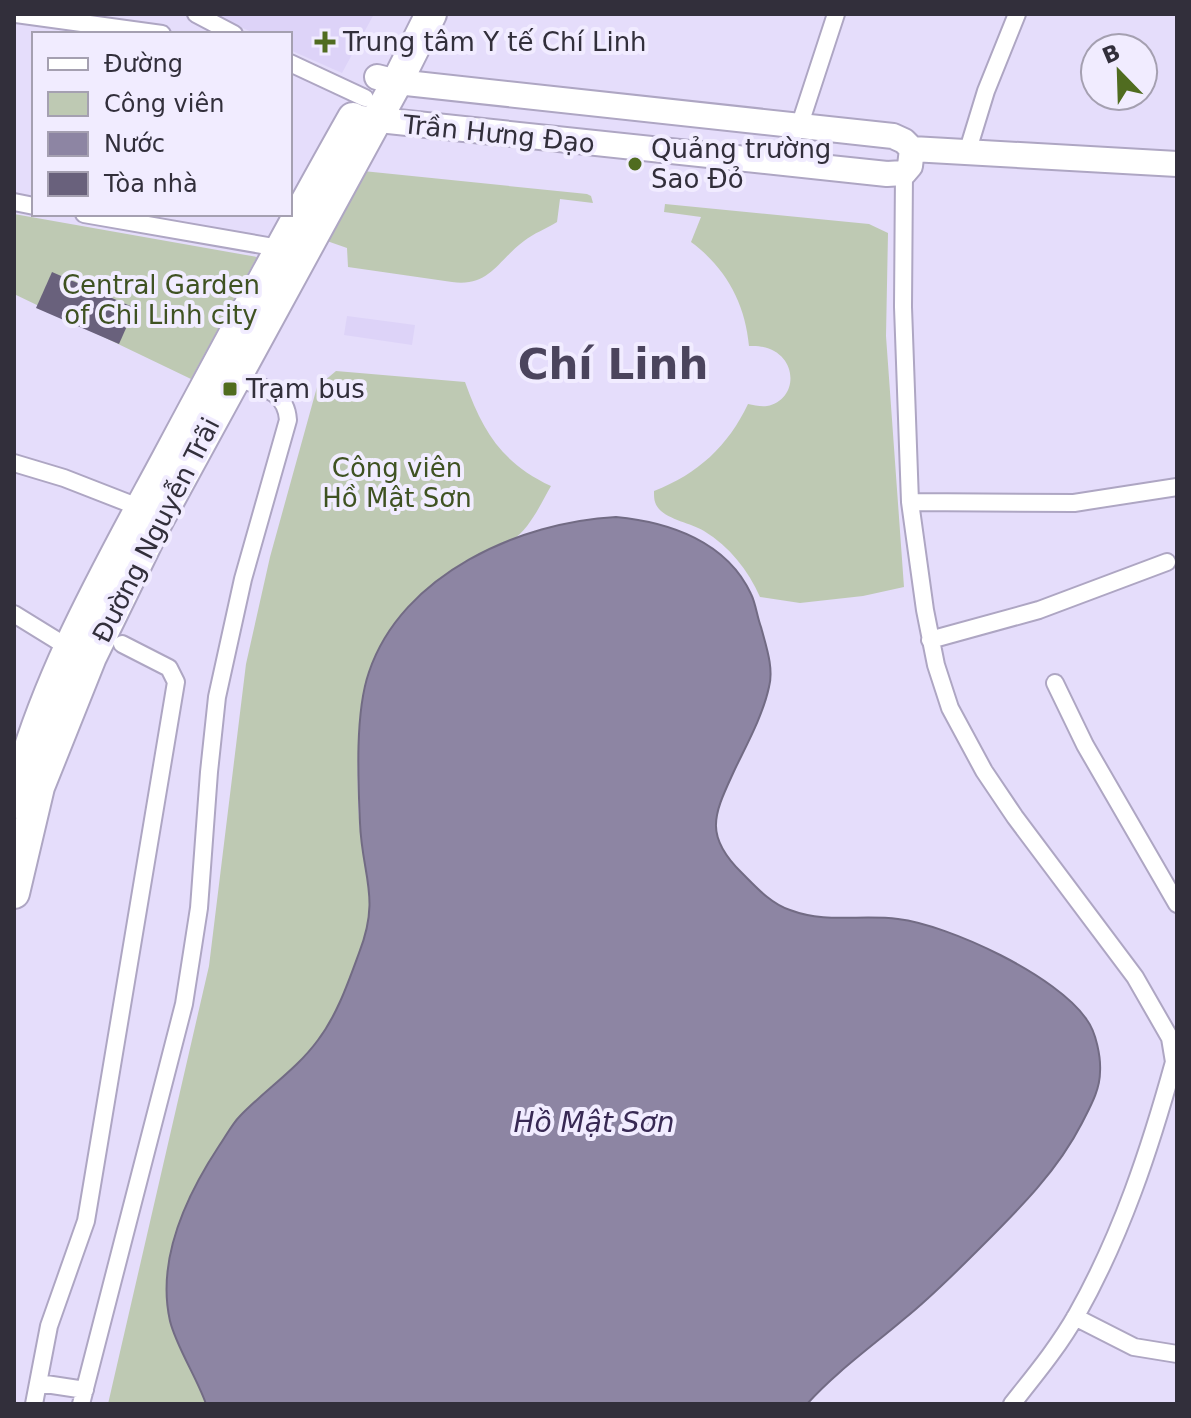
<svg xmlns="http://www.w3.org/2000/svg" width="1191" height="1418" viewBox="0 0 1191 1418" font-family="'DejaVu Sans',sans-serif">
  <rect width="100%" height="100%" fill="#e5ddfb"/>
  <path fill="#ddd3f8" d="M212 14H374L342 73 290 50V34H256Z
    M347 316 415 325 412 345 344 335Z"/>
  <path fill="#bec9b3" d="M363 171 587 194 591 196 593 203 560 199 557 222C546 229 534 233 524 241 497 261 490 287 452 282L348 267 347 248 327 241Z
    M665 204 869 224 888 233 886 336 904 587 863 596 800 603 760 597C748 570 730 547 704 531 691 523 669 520 659 509 654 503 654 498 654 491 698 474 728 446 748 404 754 405 761 407 767 406 803 399 798 343 749 346 745 303 726 268 691 242L701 217 664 212Z
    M14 214 257 257 191 379 14 294Z
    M336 371 465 382C483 432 502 463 551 486 541 503 530 529 512 540 501 548 486 551 473 557 428 582 386 622 369 672 356 709 356 790 360 829 363 855 373 882 371 908 368 943 338 1015 317 1042 303 1060 286 1074 269 1089L199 1383 206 1404H108L209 966 246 664 270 557 317 387Z"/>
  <path fill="#8d85a3" stroke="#726b84" stroke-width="2" d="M616 517C670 522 727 542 751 594 756 604 757 617 761 627 766 646 774 668 769 687 763 715 747 744 735 769 715 813 702 834 742 873 756 887 771 904 790 910 827 924 860 914 898 919 949 925 1058 976 1087 1020 1096 1032 1101 1057 1100 1072 1100 1090 1090 1107 1082 1123 1056 1174 1014 1214 974 1254 952 1276 929 1299 904 1319 871 1347 836 1372 807 1404H206C197 1378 176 1346 170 1321 156 1259 186 1196 219 1146 226 1136 232 1124 240 1116 265 1090 297 1069 318 1040 337 1015 348 983 359 953 381 897 362 876 360 823 358 780 355 712 369 672 402 574 520 522 616 517Z"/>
  <path fill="#69617c" d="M52 272 135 308 119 344 36 308Z"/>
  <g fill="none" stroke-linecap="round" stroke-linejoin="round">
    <defs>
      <path id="street" d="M16 14 162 34
        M196 14 234 34
        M290 63 365 98
        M799 127 836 14
        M967 153 986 91 1017 14
        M904 173 903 307 910 502 925 610 936 665 950 708 984 771 1015 817 1135 977 1170 1038 1174 1062C1150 1149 1121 1236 1077 1314 1059 1346 1035 1375 1012 1404
        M14 202 34 206
        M84 214 279 248
        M14 463 64 478 141 508
        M910 502 1074 503 1177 487
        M14 614 74 651
        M930 640 1039 610 1167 562
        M1055 683 1085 745 1177 904
        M1075 1317 1134 1347 1177 1354
        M39 1383 85 1390
        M34 1404 49 1326 86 1221 176 682 169 668 122 644
        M81 1404 184 1004 199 908 209 772 217 697 243 579 288 420C286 389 259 387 232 376"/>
      <path id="secondary" d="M377 77 397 82 893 136 904 141 912 149 1177 164
        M360 118 887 174 904 173 910 166 912 149"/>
      <path id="highway" d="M14 803C42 683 109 567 167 459 228 345 289 231 353 118
        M14 893 39 787 91 657 156 524 397 82 431 14"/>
    </defs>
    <use href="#street" stroke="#aea6c3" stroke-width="20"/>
    <use href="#secondary" stroke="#aea6c3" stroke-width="28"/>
    <use href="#highway" stroke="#aea6c3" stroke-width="34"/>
    <use href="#street" stroke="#fff" stroke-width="16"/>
    <use href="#secondary" stroke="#fff" stroke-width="24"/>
    <use href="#highway" stroke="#fff" stroke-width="30"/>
  </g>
  <g fill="#506c20" stroke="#f1ecff" stroke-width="3">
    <path d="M321 30h8v8h8v8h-8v8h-8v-8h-8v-8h8z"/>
    <circle cx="635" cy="164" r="8"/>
    <rect x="222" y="381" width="16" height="16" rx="4"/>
  </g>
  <g text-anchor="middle" stroke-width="8" stroke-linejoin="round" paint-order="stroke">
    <g font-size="26" fill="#322f3b" stroke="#f1ecff" text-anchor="start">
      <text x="343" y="51">Trung tâm Y tế Chí Linh</text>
      <text x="651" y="158">Quảng trường<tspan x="651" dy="30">Sao Đỏ</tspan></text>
      <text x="246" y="398">Trạm bus</text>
    </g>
    <g font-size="26" fill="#322f3b" stroke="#f1ecff">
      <text transform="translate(499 134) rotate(6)" y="9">Trần Hưng Đạo</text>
      <text transform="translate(156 530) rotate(-63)" y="9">Đường Nguyễn Trãi</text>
    </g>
    <g font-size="26" fill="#3f5222" stroke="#f1ecff">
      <text x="161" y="294">Central Garden<tspan x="161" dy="30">of Chi Linh city</tspan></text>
      <text x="397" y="477">Công viên<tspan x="397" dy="30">Hồ Mật Sơn</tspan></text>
    </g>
    <g font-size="28" font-style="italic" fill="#382954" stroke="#f1ecff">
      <text x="594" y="1132">Hồ Mật Sơn</text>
    </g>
    <g font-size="42" font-weight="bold" fill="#4b445d" stroke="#f1ecff">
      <text x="613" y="379">Chí Linh</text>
    </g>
  </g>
  <rect width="1191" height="1418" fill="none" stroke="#322f3b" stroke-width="32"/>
  <rect x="32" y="32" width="260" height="184" fill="#f1ecff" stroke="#a5a0b1" stroke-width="2"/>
  <rect x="48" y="58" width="40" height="12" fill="#ffffff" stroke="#a5a0b1" stroke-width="2"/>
  <text x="104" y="72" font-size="24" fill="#322f3b">Đường</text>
  <rect x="48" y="92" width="40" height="24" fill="#bec9b3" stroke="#a5a0b1" stroke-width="2"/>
  <text x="104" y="112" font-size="24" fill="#322f3b">Công viên</text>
  <rect x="48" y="132" width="40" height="24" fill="#8d85a3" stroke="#a5a0b1" stroke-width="2"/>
  <text x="104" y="152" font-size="24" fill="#322f3b">Nước</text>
  <rect x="48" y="172" width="40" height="24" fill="#69617c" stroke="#a5a0b1" stroke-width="2"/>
  <text x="104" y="192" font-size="24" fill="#322f3b">Tòa nhà</text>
  <g transform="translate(1119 72) rotate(337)"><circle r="38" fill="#f1ecff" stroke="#a5a0b1" stroke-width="2"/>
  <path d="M0-6L14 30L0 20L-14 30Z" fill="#506c20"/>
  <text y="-12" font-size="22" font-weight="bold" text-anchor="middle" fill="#322f3b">B</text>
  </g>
</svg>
